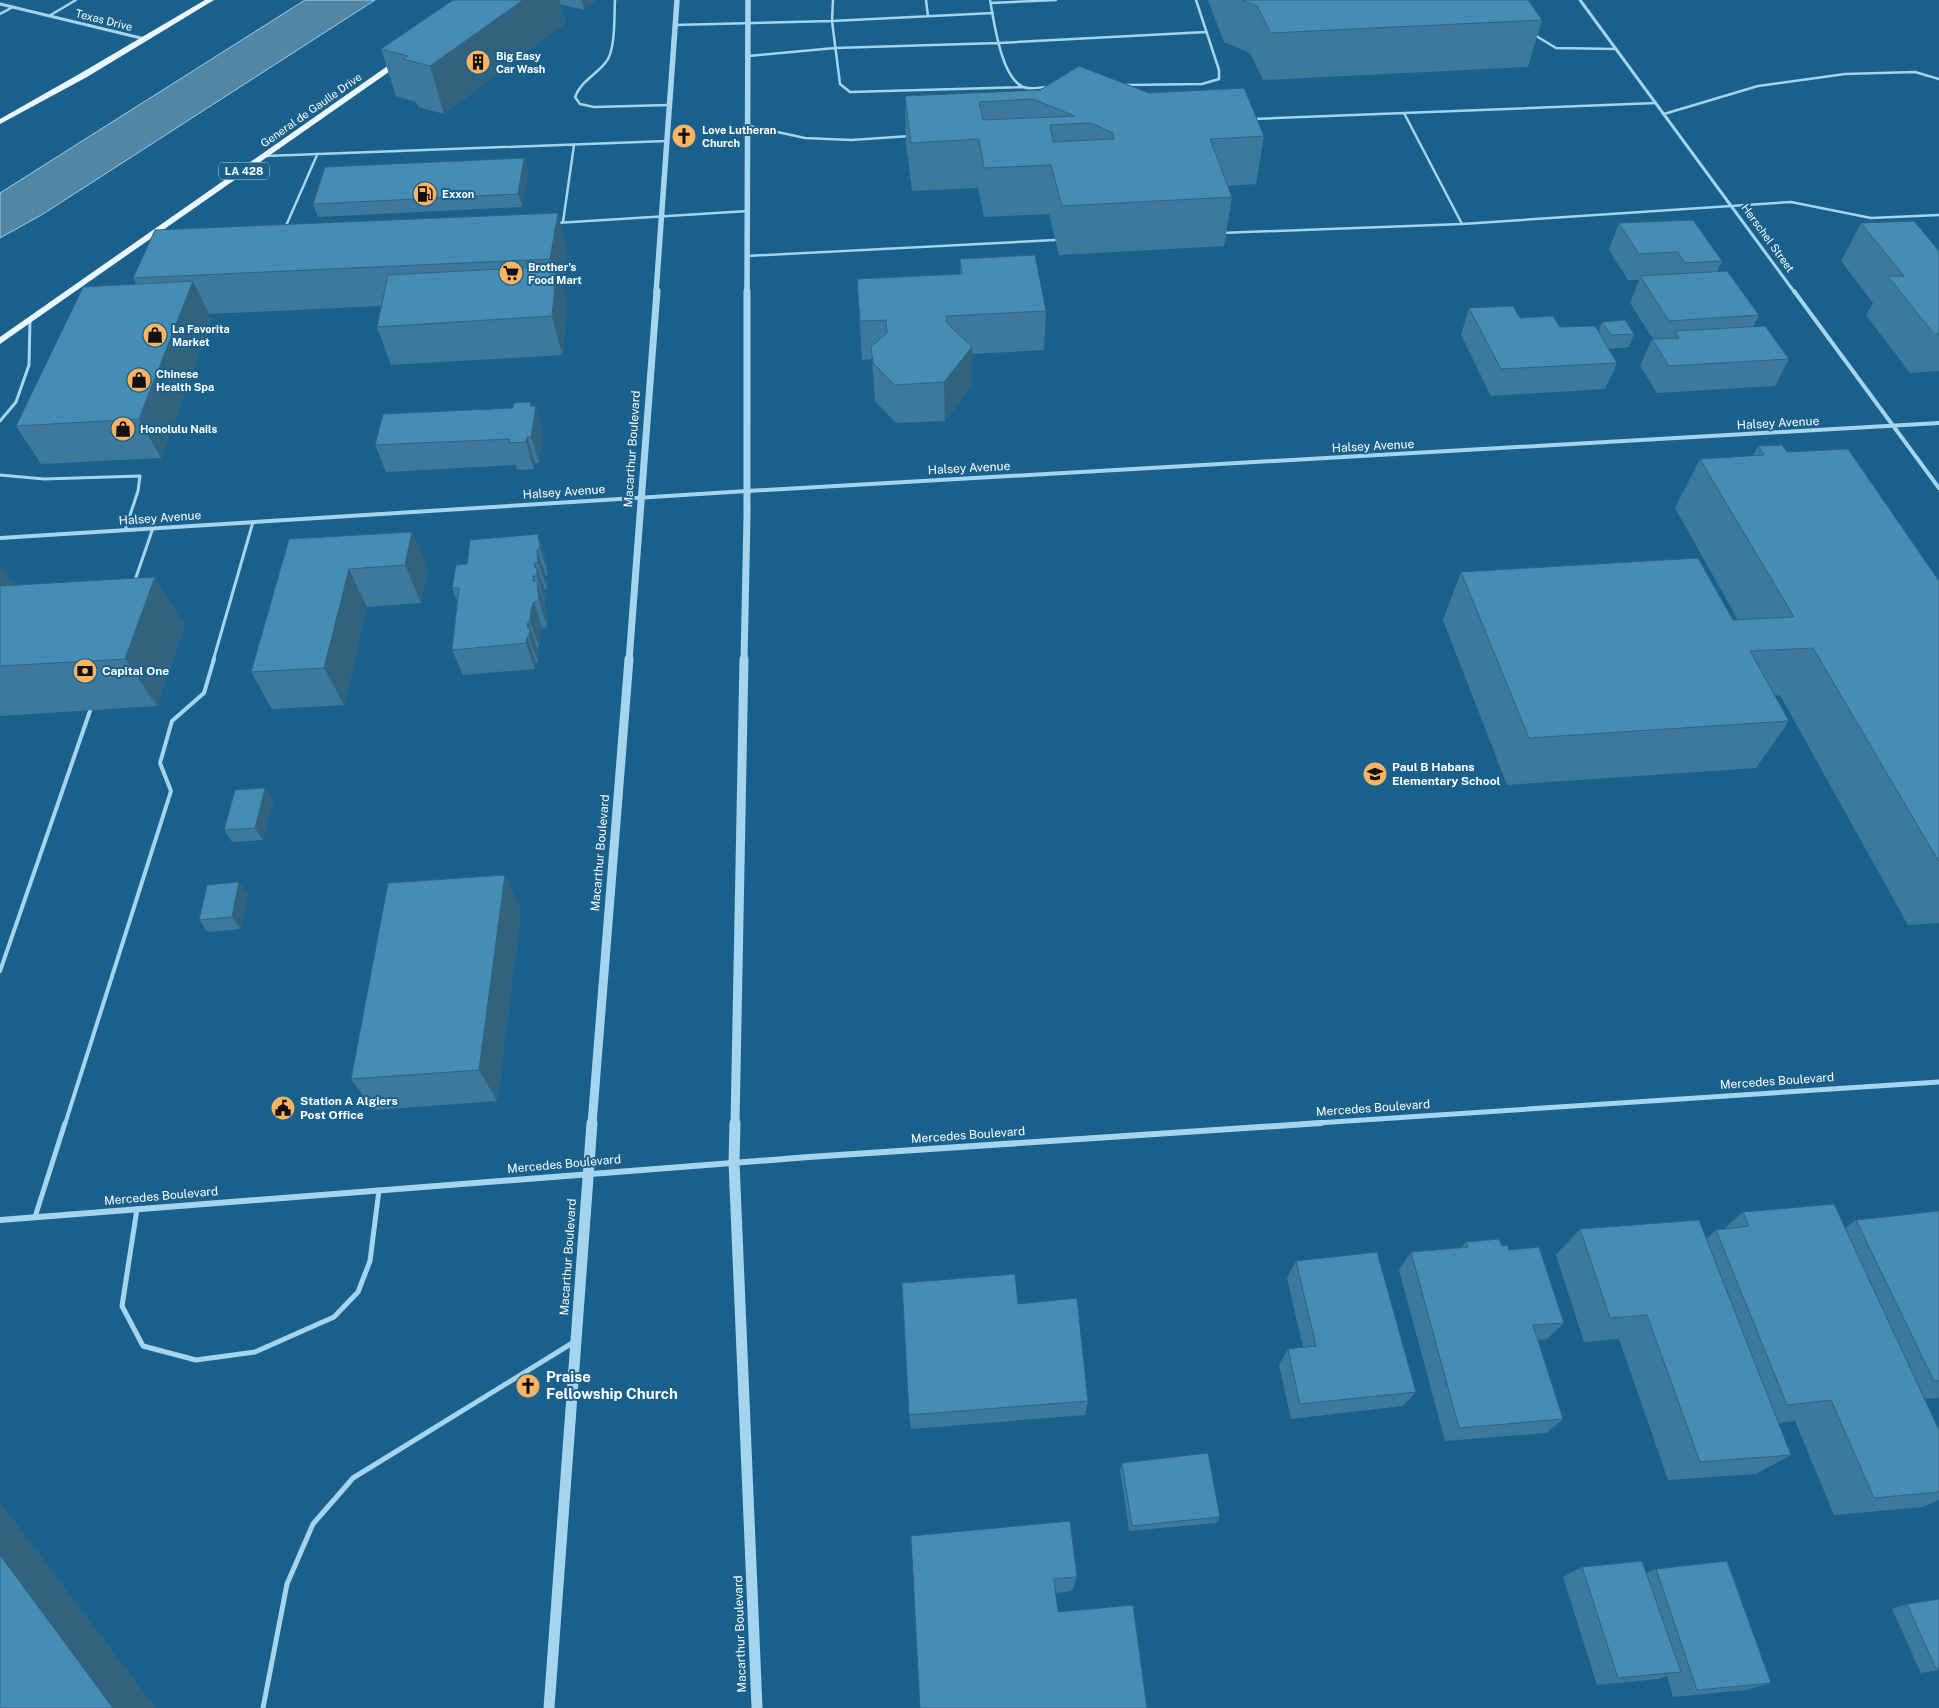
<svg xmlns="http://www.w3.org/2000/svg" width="1939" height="1708" viewBox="0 0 1939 1708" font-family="'Public Sans',sans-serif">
  <rect width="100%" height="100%" fill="#19618c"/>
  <path fill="#5286a3" stroke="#97d1f0" d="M305 0H375L43 214 0 238V193Z"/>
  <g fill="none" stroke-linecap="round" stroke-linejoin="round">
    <path stroke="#a4d4ee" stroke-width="2.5" d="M615 0C614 16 616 49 606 62 596 75 581 81 575 97L580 104 594 107 669 105
      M833 0 832 21 840 84 850 92 1023 87
      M926 0 928 16
      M990 0C994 22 1001 77 1023 87 1030 90 1040 87 1047 87
      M991 3 1056 0
      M0 14 13 7
      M49 16 76 0
      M674 25 832 21 993 13
      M1533 34 1556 48 1616 49
      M749 56 835 48 999 43 1206 32
      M1126 85 1202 84 1219 79V70L1196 0
      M1404 113 1462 224
      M1664 114 1758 86 1845 74 1915 72 1939 79
      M1253 119 1656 103
      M749 126 805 138 851 140 910 136
      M266 156 666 141
      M563 222 574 145
      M556 223 748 211
      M285 228 317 155
      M1221 233 1462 224 1791 202 1871 218 1939 215
      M747 256 1055 240"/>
    <path stroke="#a4d4ee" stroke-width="3" d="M0 421 16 402 29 365 30 320
      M0 475 44 479 140 476 138 491 125 530
      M134 583 153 528
      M213 661 253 522"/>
    <path stroke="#a4d4ee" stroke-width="4" d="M0 971 90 711
      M65 1124 171 791 160 763 172 721 204 693 214 659"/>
    <path stroke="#a4d4ee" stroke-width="5" d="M137 1209 122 1306 143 1346 196 1360 255 1352 334 1317 358 1292 370 1261 379 1190
      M35 1217 65 1123
      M263 1708 287 1584 313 1524 353 1478 574 1342"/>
    <path stroke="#a4d4ee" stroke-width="3" d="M1580 0 1795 293
      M0 4 145 39"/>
    <path stroke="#a4d4ee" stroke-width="4" d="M1794 291 1939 488
      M0 538 747 491 1939 423"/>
    <path stroke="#a4d4ee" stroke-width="5" d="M1302 1124 1939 1082"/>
    <path stroke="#a4d4ee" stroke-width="6" d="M0 1220 809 1157 1321 1123"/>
    <path stroke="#a4d4ee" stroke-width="5.5" d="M656 293 677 0
      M747 293 748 0"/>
    <path stroke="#a4d4ee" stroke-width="7" d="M629 661 657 291
      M744 661 747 517V291"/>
    <path stroke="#a4d4ee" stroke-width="9" d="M592 1124 629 659
      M735 1124 744 659"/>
    <path stroke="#a4d4ee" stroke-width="11" d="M735 1123 734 1162 757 1708
      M549 1708 592 1123"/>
    <path fill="#ebf7ff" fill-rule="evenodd" d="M205 0H214L87 77 0 124V119L81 73Z
      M399 58 406 60 0 344V337Z"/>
  </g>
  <path fill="#3c799d" d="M453 0H598L584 10 560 4 565 23 444 114 418 107 416 102 396 96 381 49Z
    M1208 0H1528L1542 20 1528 67 1263 80 1250 53 1224 42Z
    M1149 93 1264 136 1256 184 1227 186 1232 197 1224 246 1059 255 1049 214 984 217 978 188 912 191 906 144 905 96Z
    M524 158 528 171 522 207 318 217 313 204Z
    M1619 223 1722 261 1717 272 1759 315 1753 327 1789 359 1775 386 1657 393 1640 366 1652 339H1653L1630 303 1639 280H1628L1609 250Z
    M1861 223 1939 251V371L1910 373 1866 315 1873 303 1841 261Z
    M567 251 562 285 567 304 562 355 391 365 377 327 381 306 209 314 212 320 161 458 41 464 16 426 136 284 133 278Z
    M960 259 1046 311 1044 350 972 354V385L945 421 896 423 875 401 872 359 862 360 857 279 960 274Z
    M1469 308 1520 318 1560 327 1598 332 1602 322 1634 334 1629 347 1608 349 1617 363 1605 389 1491 396 1461 335Z
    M531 402 543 432 539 463H535L534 469 517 470 516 465 386 472 375 445Z
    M1758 446 1787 452 1939 581V923L1908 925 1780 695 1775 696 1789 721 1756 768 1507 785 1443 620 1461 572 1733 620H1738L1675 508 1700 459 1753 456Z
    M412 532 428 570 421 603 367 607 344 705 272 709 251 672 289 539Z
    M538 534 546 561 548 575 546 576 547 589H544L546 593 545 602H544L546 607 547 627 542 628 540 635 539 647 537 648 539 653 538 662 536 663 535 669 463 675 452 650 457 601 452 588 467 564Z
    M0 566 14 585 185 625 157 706 0 716Z
    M265 788 273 801 263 840 232 842 224 830Z
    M239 882 248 893 240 929 208 932 199 920Z
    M521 909 497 1101 374 1110 351 1079Z
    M1939 1211V1398L1925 1399 1939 1430V1500L1923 1507 1834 1515 1795 1421 1779 1423 1791 1455 1756 1474 1668 1480 1619 1339 1584 1342 1556 1255 1580 1229 1706 1239 1716 1230 1724 1229 1743 1212 1845 1228 1856 1220Z
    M1466 1242 1502 1246 1509 1250 1564 1323 1547 1339 1538 1340 1563 1419 1546 1433 1445 1441 1399 1270 1411 1252 1461 1248Z
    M1296 1261 1416 1392 1403 1406 1291 1419 1279 1365 1288 1349 1303 1347 1287 1278Z
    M1018 1304 1088 1401 1085 1415 911 1429 909 1415Z
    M1122 1463 1220 1517 1216 1523 1129 1531 1120 1469Z
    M911 1536 1077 1577 1072 1591 1055 1593 1058 1612Z
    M1582 1567 1647 1573 1656 1569 1771 1683 1746 1690 1673 1697 1667 1676 1658 1679 1597 1685 1563 1577Z
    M1939 1599V1670L1921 1673 1892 1609 1907 1604Z"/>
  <path fill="#31637f" d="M523 0H559L565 23 444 114 430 66Z
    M582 0H598L584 10Z
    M524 158 528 171 522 207 518 194Z
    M558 213 567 251 562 285 567 304 562 355 552 316 556 281 550 259Z
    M193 281 212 320 161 458 139 419Z
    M972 347V385L945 421 944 382Z
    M531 402 534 413 536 406 543 432 539 463 531 437 530 406Z
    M527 437 535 463 534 469 526 442Z
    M412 532 428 570 421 603 405 565Z
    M538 534 546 561 548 575 540 549Z
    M537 550 546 576 547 589 538 563Z
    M535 563 537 570V567L546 593 545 602 537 576 535 568Z
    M0 566 23 598 0 628Z
    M349 569 367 607 344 705 324 668Z
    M533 576 538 589 537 581 546 607 547 627 533 581Z
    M155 577 185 625 157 706 125 659Z
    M534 602 542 628 540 635 539 647 530 621 531 609Z
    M528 622 539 653 538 662 529 637 527 628Z
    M527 637 536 663 535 669 526 643Z
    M265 788 273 801 263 840 255 828Z
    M505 875 521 909 497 1101 479 1070Z
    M239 882 248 893 240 929 232 917Z
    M0 1502 156 1708H113L0 1555Z"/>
  <path fill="#468db6" stroke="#31637f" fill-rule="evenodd" d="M453 0H523L430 66 403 59 408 56 381 49Z
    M1242 0H1528L1542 20 1271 33 1257 6Z
    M1079 66 1149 93 1244 88 1264 136 1210 139 1232 197 1062 206 1051 165 984 168 979 139 911 143 905 96 1040 90ZM1033 99 1075 116 983 120 979 102ZM1091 123 1113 133 1114 139 1053 142 1050 125Z
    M524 158 518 194 313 204 325 167Z
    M558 213 550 259 133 278 155 230Z
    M1693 220 1722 261 1685 263 1678 252 1639 254 1619 223Z
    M1914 221 1939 251V334H1934L1888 276H1904L1861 223Z
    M1035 255 1046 311 946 316 947 323 972 347 944 382 895 385 873 363 871 347 887 333 886 320 860 321 857 279 962 274 960 259Z
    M557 266 552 316 377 327 388 275Z
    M1727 271 1759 315 1669 321 1640 276Z
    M193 281 139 419 16 426 83 287Z
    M1513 306 1520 318 1553 316 1560 327 1595 326 1617 363 1501 369 1469 308Z
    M1625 320 1634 334 1611 335 1602 322Z
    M1765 326 1789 359 1669 366 1652 339 1679 338 1675 331Z
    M531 402 530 406H536L531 437H527L526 442 509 443 510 439 375 445 383 414 513 408 514 403Z
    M1782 445 1787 452 1848 449 1939 581V862L1813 648 1750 651 1789 721 1529 738 1461 572 1698 558 1733 620 1794 617 1700 459 1764 455 1758 446Z
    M412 532 405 565 349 569 324 668 251 672 289 539Z
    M538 534 540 549 537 550 538 563H535V568L537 567V576H533V581H537L539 601 534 602 531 609 530 621 528 622 527 628H530L529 637H527L526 643 452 650 459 588H452L456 565 467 564 470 540Z
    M155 577 125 659 0 666V586Z
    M265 788 255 828 224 830 235 790Z
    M505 875 479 1070 351 1079 388 883Z
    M239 882 232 917 199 920 207 885Z
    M1834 1204 1939 1430V1492L1874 1498 1831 1400 1787 1405 1716 1230 1749 1226 1743 1212Z
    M1939 1211V1381H1934L1856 1220Z
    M1699 1220 1791 1455 1700 1462 1647 1315 1610 1318 1580 1229Z
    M1499 1239 1502 1246 1508 1245 1509 1250 1539 1247 1564 1323 1533 1325 1563 1419 1459 1428 1411 1252 1468 1247 1466 1242Z
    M1377 1252 1416 1392 1300 1404 1288 1349 1316 1346 1296 1261Z
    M1015 1274 1018 1304 1077 1298 1088 1401 909 1415 902 1283Z
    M1208 1453 1220 1517 1132 1526 1122 1463Z
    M1070 1521 1077 1577 1054 1579 1058 1612 1133 1605 1147 1708H920L911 1536Z
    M0 1555 113 1708H0Z
    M1642 1561 1681 1672 1618 1678 1582 1567Z
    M1727 1561 1771 1683 1697 1690 1656 1569Z
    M1939 1599V1668L1936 1669 1907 1604Z"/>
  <defs>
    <symbol id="building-disc" viewBox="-11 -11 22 22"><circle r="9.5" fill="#ffb461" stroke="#19618c"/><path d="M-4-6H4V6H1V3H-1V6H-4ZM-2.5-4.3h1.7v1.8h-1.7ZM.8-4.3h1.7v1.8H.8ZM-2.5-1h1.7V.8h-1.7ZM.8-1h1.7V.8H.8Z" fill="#111"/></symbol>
    <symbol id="church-disc" viewBox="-11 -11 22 22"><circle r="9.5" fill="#ffb461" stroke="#19618c"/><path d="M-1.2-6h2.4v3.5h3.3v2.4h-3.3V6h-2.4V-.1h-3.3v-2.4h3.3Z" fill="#111"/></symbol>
    <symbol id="fuel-disc" viewBox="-11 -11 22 22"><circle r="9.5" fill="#ffb461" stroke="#19618c"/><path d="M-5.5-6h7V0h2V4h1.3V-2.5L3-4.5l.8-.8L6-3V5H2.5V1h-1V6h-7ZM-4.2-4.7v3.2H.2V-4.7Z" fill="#111"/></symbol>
    <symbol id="supermarket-disc" viewBox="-11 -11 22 22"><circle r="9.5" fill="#ffb461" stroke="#19618c"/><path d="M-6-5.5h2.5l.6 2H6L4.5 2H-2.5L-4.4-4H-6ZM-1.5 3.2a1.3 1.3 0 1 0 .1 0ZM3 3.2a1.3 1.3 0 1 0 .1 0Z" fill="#111"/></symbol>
    <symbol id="shop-disc" viewBox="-11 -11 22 22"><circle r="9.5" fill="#ffb461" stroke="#19618c"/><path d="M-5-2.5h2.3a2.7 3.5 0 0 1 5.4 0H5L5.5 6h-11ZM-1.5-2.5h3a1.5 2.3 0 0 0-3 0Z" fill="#111"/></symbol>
    <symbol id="bank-disc" viewBox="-11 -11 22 22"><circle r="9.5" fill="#ffb461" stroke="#19618c"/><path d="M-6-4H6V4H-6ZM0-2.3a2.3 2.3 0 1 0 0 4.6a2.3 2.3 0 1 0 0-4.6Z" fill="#111"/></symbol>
    <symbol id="school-disc" viewBox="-11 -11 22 22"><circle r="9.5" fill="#ffb461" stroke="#19618c"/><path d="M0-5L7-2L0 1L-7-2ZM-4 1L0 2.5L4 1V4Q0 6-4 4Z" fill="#111"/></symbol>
    <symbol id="civic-disc" viewBox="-11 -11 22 22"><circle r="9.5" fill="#ffb461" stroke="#19618c"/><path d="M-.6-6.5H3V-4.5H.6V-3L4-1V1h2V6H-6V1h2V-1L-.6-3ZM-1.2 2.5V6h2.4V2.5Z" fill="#111"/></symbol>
  </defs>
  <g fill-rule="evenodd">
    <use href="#building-disc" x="464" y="48" width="28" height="28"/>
    <use href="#church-disc" x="670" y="122" width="28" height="28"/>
    <use href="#fuel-disc" x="411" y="180" width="28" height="28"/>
    <use href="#supermarket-disc" x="497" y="259" width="28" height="28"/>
    <use href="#shop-disc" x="141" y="321" width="28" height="28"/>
    <use href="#shop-disc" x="125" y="366" width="28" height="28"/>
    <use href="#shop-disc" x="109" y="415" width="28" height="28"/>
    <use href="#bank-disc" x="71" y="657" width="28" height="28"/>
    <use href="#school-disc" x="1361" y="760" width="28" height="28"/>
    <use href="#civic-disc" x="269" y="1094" width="28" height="28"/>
    <use href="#church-disc" x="514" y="1372" width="28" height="28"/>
  </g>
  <g text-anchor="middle" stroke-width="4" stroke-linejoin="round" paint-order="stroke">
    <g font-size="11" fill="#fff" stroke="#19618c">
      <text transform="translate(104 20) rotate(14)" y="4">Texas Drive</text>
      <text transform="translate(311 110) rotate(-35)" y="4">General de Gaulle Drive</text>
      <text transform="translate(1768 238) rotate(54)" y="4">Herschel Street</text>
    </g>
    <g font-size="11" font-weight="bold" fill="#fff" stroke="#19618c" text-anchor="start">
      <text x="496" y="60">Big Easy<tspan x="496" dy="13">Car Wash</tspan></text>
      <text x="702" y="134">Love Lutheran<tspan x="702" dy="13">Church</tspan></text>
      <text x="442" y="198">Exxon</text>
      <text x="528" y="271">Brother's<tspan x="528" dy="13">Food Mart</tspan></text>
      <text x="172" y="333">La Favorita<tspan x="172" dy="13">Market</tspan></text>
      <text x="156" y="378">Chinese<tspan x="156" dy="13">Health Spa</tspan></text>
      <text x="140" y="433">Honolulu Nails</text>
    </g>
    <rect fill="#19618c" stroke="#bad0dc" stroke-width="1" x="219" y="162.5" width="50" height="17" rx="4"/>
    <g font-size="11" font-weight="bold" fill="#fff">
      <text x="244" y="175">LA 428</text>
    </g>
    <g font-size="12" fill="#fff" stroke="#19618c">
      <text transform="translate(1778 423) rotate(-3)" y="4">Halsey Avenue</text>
      <text transform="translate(1373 446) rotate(-3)" y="4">Halsey Avenue</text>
      <text transform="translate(632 449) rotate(-86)" y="4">Macarthur Boulevard</text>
      <text transform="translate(969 468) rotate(-3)" y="4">Halsey Avenue</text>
      <text transform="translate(564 492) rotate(-4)" y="4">Halsey Avenue</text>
      <text transform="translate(160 518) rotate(-4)" y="4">Halsey Avenue</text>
      <text transform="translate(600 853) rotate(-85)" y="4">Macarthur Boulevard</text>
      <text transform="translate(1777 1081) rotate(-4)" y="4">Mercedes Boulevard</text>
      <text transform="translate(1373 1108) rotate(-4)" y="4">Mercedes Boulevard</text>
      <text transform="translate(968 1135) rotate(-4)" y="4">Mercedes Boulevard</text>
      <text transform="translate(564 1164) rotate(-5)" y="4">Mercedes Boulevard</text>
      <text transform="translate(161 1196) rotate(-5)" y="4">Mercedes Boulevard</text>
      <text transform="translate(568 1257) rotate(-86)" y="4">Macarthur Boulevard</text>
      <text transform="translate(740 1634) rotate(-92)" y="4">Macarthur Boulevard</text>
    </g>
    <g font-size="12" font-weight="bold" fill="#fff" stroke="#19618c" text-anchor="start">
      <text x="102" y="675">Capital One</text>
      <text x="1392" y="771">Paul B Habans<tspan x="1392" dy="14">Elementary School</tspan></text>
      <text x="300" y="1105">Station A Algiers<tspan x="300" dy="14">Post Office</tspan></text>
    </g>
    <g font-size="15" font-weight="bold" fill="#fff" stroke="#19618c" text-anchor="start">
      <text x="546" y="1382">Praise<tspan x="546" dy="17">Fellowship Church</tspan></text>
    </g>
  </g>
</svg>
